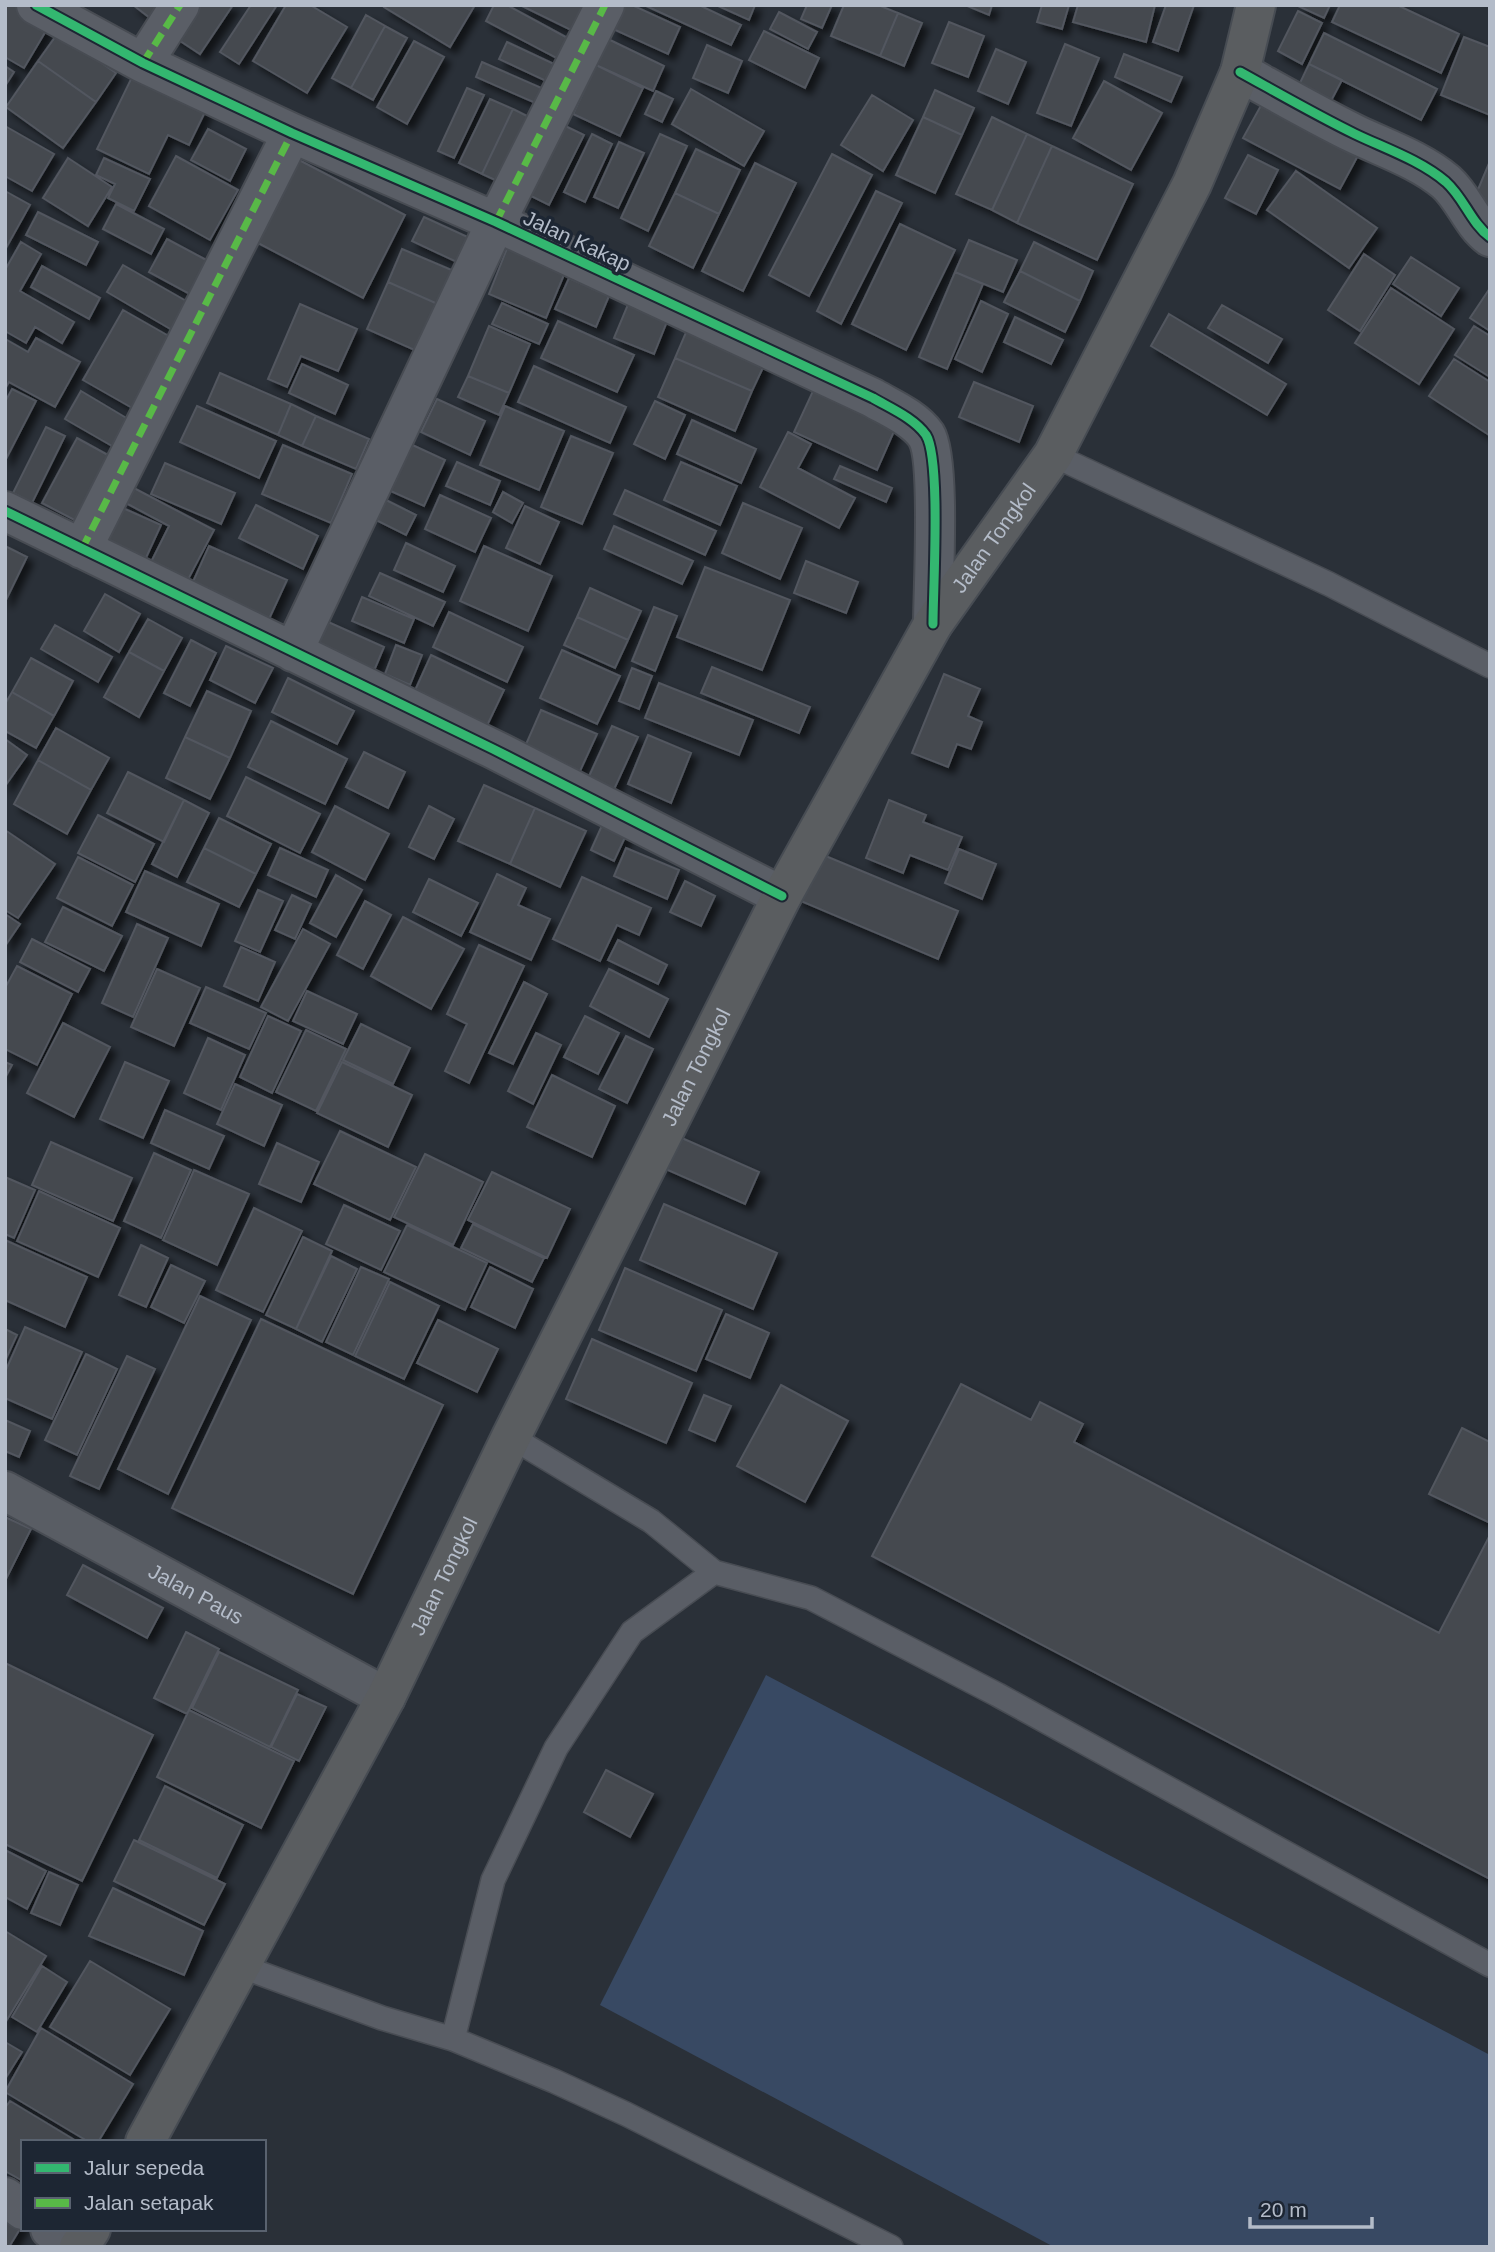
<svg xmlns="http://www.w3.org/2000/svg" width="1495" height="2252" viewBox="0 0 1495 2252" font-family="Arial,sans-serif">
  <defs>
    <filter id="shadow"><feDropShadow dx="6" dy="6" stdDeviation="3.5" flood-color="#0009"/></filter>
  </defs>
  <rect width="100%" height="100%" fill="#2a3038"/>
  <path fill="#384963" d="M766 1675 1490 2055V2247H1054L600 2005Z"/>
  <path fill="#444950" stroke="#52575f" stroke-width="2" filter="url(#shadow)" d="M5 5H19L50 24 24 68 5 57Z
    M133 5H160L150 18Z
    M191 5H233L200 54 171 35Z
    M251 5H277L239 64 220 52Z
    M286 5H310L347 27 307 93 253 61Z
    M385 5H475L450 47 384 7Z
    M494 5H507L575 42 564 62 486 21Z
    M520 5H593L579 34Z
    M624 5H632L680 27 668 54 613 29Z
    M644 5H699L741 25 731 45Z
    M716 5H755L749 20Z
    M807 5H832L822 28 801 19Z
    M844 5H878L898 13 880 56 831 36Z
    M965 5H992L989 15Z
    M1042 5H1069L1062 29 1037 22Z
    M1078 5H1155L1146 42 1073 22Z
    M1166 5H1194L1178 51 1153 42Z
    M1296 5H1330L1324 18Z
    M1340 5H1397L1459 34 1441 73 1332 22Z
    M1298 11 1322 23 1302 64 1278 51Z
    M779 12 817 32 808 49 770 29Z
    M898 13 922 23 904 66 880 56Z
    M366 15 385 26 351 88 332 78Z
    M949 22 984 36 968 77 932 63Z
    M385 26 407 38 373 100 351 88Z
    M764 31 819 58 805 88 749 60Z
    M58 33 116 73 96 102 38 61Z
    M1324 33 1437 89 1421 120 1309 64Z
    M1464 37 1490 47V115L1441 95Z
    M608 39 664 66 653 91 596 65Z
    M414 41 444 57 407 124 377 107Z
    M507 42 554 64 546 81 499 59Z
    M1065 44 1099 58 1071 126 1037 113Z
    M707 45 742 61 728 93 693 78Z
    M996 49 1026 62 1008 104 978 91Z
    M1124 54 1182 77 1171 102 1115 77Z
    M38 61 96 102 63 148 6 107Z
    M482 62 546 90 540 105 476 77Z
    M1309 64 1342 80 1331 101 1299 85Z
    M596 65 643 88 620 136 573 114Z
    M5 66 14 72 5 86Z
    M133 75 206 110 189 145 168 135 149 174 97 149Z
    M1104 81 1162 113 1131 170 1073 138Z
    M467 88 484 95 454 158 438 151Z
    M691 89 764 131 744 166 672 124Z
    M935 90 974 108 962 135 923 117Z
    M656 91 673 99 662 122 645 114Z
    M872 95 913 120 883 171 841 145Z
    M490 99 513 109 482 174 459 163Z
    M1264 100 1361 150 1340 189 1243 138Z
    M513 109 539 122 508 186 482 174Z
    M923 117 962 135 935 193 896 175Z
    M992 117 1027 134 992 210 956 194Z
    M557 122 584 135 549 205 523 192Z
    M5 126 54 154 32 191 5 176Z
    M208 129 246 149 230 181 191 160Z
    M592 134 612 144 585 202 564 192Z
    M660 134 687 146 648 231 621 218Z
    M1027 134 1052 146 1017 223 992 210Z
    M619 142 644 153 618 208 594 197Z
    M1052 146 1133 184 1097 260 1017 223Z
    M696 149 740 170 719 214 675 193Z
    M832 154 872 175 809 296 769 275Z
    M1248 155 1278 170 1256 214 1225 198Z
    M176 156 238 190 210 240 149 206Z
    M68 158 112 187 88 226 43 198Z
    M104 158 150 179 134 211 108 198 115 184 96 175Z
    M299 160 405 215 363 298 256 242Z
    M1490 161V206L1474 199Z
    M755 163 796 183 743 291 702 271Z
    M1296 171 1377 228 1349 268 1267 210Z
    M5 191 30 205 5 250Z
    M876 191 902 203 841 324 817 311Z
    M675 193 719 214 693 268 649 246Z
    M116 204 164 229 151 254 103 229Z
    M38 212 98 242 86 265 26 235Z
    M424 217 472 239 461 264 412 241Z
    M900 224 955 250 906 350 852 324Z
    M167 239 212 263 195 297 149 272Z
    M969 240 1017 260 1003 292 955 272Z
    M21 242 41 254 20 291 74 322 62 343 35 327 26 343 5 331V270Z
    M1034 242 1093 271 1080 301 1020 271Z
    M508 246 566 270 546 318 489 294Z
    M402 249 454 271 440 305 388 282Z
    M1364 254 1395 275 1360 331 1328 310Z
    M1411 257 1459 288 1441 316 1393 284Z
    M123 265 188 302 172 330 107 292Z
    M42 266 100 298 89 319 31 287Z
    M1020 271 1080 301 1065 332 1004 302Z
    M955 272 983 284 947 369 919 357Z
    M569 278 609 296 596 327 555 309Z
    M388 282 440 305 419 352 367 329Z
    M1391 288 1454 329 1419 384 1355 343Z
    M1490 288V331L1470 318Z
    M981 301 1008 314 982 372 955 359Z
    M629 302 668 319 654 354 614 338Z
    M502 303 548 324 539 344 492 324Z
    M300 304 357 329 338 371 301 356 287 387 268 379Z
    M1222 305 1282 339 1268 363 1208 328Z
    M123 310 174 339 134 409 83 380Z
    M1169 314 1286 384 1267 415 1151 346Z
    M1015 317 1063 340 1051 364 1004 342Z
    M558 321 634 355 617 392 541 358Z
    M690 323 768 357 752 391 675 358Z
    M489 326 530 344 509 393 468 376Z
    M1474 326 1490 336V377L1455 355Z
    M36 338 80 362 55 407 9 382 5 389V339L28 352Z
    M675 358 752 391 735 431 658 397Z
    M1454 359 1490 382 1489 435 1429 396Z
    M302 364 348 385 335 414 289 393Z
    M534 366 626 407 610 443 518 402Z
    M220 373 291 404 278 435 207 403Z
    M468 376 509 393 499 415 458 397Z
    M974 382 1033 406 1019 442 959 417Z
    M12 389 36 401 5 461V402Z
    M81 391 128 419 112 446 65 419Z
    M813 391 895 429 877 470 794 432Z
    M437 399 485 421 470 455 421 432Z
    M655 401 685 415 665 459 634 444Z
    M291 404 316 416 302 446 278 435Z
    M197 406 276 441 259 478 180 442Z
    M505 406 564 431 539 490 480 465Z
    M316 416 369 439 356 469 302 446Z
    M692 420 756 449 741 483 677 454Z
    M46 427 65 436 32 503 13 493Z
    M788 432 811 444 798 468 855 498 839 528 760 487Z
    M571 436 613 453 582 524 541 507Z
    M77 438 117 460 82 524 42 503Z
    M406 442 445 460 424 506 386 489Z
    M283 445 352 474 331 523 262 494Z
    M457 462 500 481 490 505 446 486Z
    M681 462 737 486 720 525 664 500Z
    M165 463 235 493 221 524 151 494Z
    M840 466 892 488 886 502 834 479Z
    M130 486 214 530 182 591 146 572 169 526 122 501Z
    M625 490 716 531 705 555 614 514Z
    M503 492 523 503 512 523 493 512Z
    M440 495 491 518 475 552 425 529Z
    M384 499 416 515 406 535 374 519Z
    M743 503 802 528 780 579 722 553Z
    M114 504 161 525 140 571 93 550Z
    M256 505 318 536 303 569 239 538Z
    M525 506 559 522 540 564 506 548Z
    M614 526 693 561 682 584 604 549Z
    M406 543 455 566 443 592 394 570Z
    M5 546 27 557 5 602Z
    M209 546 287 580 264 630 187 595Z
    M484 546 552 576 528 631 460 601Z
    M806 561 858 582 846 613 794 593Z
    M705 567 790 600 762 670 677 637Z
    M380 573 445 602 433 626 369 596Z
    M590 588 641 611 628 640 577 617Z
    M105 594 140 614 119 652 84 631Z
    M362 597 414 619 404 643 352 621Z
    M654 607 677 616 655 671 632 661Z
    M449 612 523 647 507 682 433 647Z
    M577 617 628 640 615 668 564 645Z
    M148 619 182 638 164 671 129 652Z
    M326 621 384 647 371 678 313 652Z
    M55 625 112 657 98 682 41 649Z
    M191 640 216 653 190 706 164 693Z
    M396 645 422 655 410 685 385 674Z
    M226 646 273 668 255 703 210 680Z
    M562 650 620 676 597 724 540 698Z
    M129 652 164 671 139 717 104 697Z
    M431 655 504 690 484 732 412 697Z
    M31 658 73 681 54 716 12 692Z
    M712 667 810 707 799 733 701 693Z
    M632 668 652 676 639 709 619 701Z
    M944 674 980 689 968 716 982 722 971 749 957 744 948 767 912 753Z
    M288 678 354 711 337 744 272 712Z
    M659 683 753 720 739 755 645 718Z
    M207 691 251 711 230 758 185 737Z
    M12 692 54 716 36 748 5 731V704Z
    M541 710 597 734 575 782 520 758Z
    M271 721 347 759 325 804 248 767Z
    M612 726 638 737 611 796 585 785Z
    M56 728 109 758 91 790 38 760Z
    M648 735 691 753 671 803 628 784Z
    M185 737 230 758 210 799 166 778Z
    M5 739 27 755 5 786Z
    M364 752 405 772 388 808 346 787Z
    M38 760 91 790 67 834 14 804Z
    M128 772 184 800 164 842 107 813Z
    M246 777 320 814 300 853 227 816Z
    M484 785 535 808 510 864 458 841Z
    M184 800 209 813 177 877 152 864Z
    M889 800 926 815 923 822 962 837 948 870 910 855 903 873 866 858Z
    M335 806 389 834 365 880 312 852Z
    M429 806 454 819 434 859 409 847Z
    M535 808 586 831 560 887 510 864Z
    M98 815 154 844 135 882 78 853Z
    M219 818 271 844 256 874 204 848Z
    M603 823 627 833 614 861 591 850Z
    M5 830 55 864 18 918 5 910Z
    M204 848 256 874 239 907 187 882Z
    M280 848 328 870 316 897 268 875Z
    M626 848 679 870 667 899 614 876Z
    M959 849 996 864 982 899 945 883Z
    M816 852 958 911 938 959 796 899Z
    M78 857 133 885 112 926 57 898Z
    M145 871 219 904 201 946 126 912Z
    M497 874 526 888 518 905 550 919 531 960 470 932Z
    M336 875 362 890 336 937 310 923Z
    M582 877 651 908 639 935 617 925 600 961 553 939Z
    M429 879 478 903 461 936 413 912Z
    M685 881 715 896 701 926 670 912Z
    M258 890 283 901 260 952 235 941Z
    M292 895 311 904 295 939 275 930Z
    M365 901 391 915 363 969 337 955Z
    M63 907 122 936 104 971 45 942Z
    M5 914 20 924 5 946Z
    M403 917 464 949 431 1009 371 976Z
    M137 924 168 938 133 1017 102 1003Z
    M303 929 330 944 288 1021 261 1007Z
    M32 939 90 969 78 992 20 962Z
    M618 940 667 965 658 984 608 960Z
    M479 945 524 966 469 1083 445 1071 467 1024 447 1014Z
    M241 947 275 962 258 1001 224 986Z
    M17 966 72 994 37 1065 5 1049V988Z
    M157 969 200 988 174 1046 131 1027Z
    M609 969 668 999 649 1037 590 1006Z
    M524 982 547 994 513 1064 489 1053Z
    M206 987 266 1013 249 1049 190 1023Z
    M307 991 357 1014 343 1044 293 1021Z
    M268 1016 301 1031 272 1093 240 1077Z
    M585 1016 619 1033 598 1074 564 1057Z
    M63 1023 110 1047 74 1117 27 1093Z
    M361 1024 410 1048 393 1084 343 1060Z
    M306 1030 346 1049 316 1111 276 1092Z
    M536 1033 561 1045 533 1104 508 1091Z
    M626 1036 653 1049 627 1103 599 1089Z
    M208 1038 245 1055 221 1110 184 1093Z
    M5 1062 12 1065 5 1078Z
    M125 1062 169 1081 143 1138 100 1119Z
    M342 1062 412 1095 388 1147 317 1113Z
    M552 1075 615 1106 592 1157 527 1127Z
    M235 1084 282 1105 264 1146 217 1124Z
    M165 1110 224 1136 209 1169 151 1143Z
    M340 1131 416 1167 390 1220 314 1184Z
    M675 1135 759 1172 745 1204 661 1167Z
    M51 1142 132 1178 113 1221 32 1185Z
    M277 1143 319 1162 301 1202 259 1184Z
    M154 1153 191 1170 161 1238 124 1221Z
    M425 1154 483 1182 453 1245 394 1217Z
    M194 1170 249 1194 217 1265 163 1240Z
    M492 1172 570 1209 547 1258 468 1220Z
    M5 1177 35 1190 14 1238 5 1234Z
    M39 1191 120 1228 98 1277 17 1241Z
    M664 1204 777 1253 753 1309 640 1260Z
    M344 1205 400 1231 381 1270 326 1244Z
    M254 1208 302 1231 263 1312 216 1290Z
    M473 1224 544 1258 532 1282 461 1248Z
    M407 1225 487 1263 465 1310 384 1272Z
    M303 1237 332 1251 296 1329 266 1315Z
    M5 1240 87 1277 65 1327 5 1300Z
    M141 1245 168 1258 146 1307 119 1295Z
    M331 1256 357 1269 322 1342 296 1329Z
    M171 1265 205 1281 184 1323 151 1307Z
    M361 1267 389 1279 353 1355 326 1342Z
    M490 1267 533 1289 515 1328 471 1307Z
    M625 1268 722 1310 696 1371 599 1330Z
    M390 1282 439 1306 404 1379 355 1356Z
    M200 1296 251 1320 168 1494 118 1469Z
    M726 1314 769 1333 750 1378 706 1359Z
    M261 1319 443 1405 353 1594 172 1508Z
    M438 1320 498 1349 477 1392 417 1363Z
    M25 1327 82 1352 52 1419 5 1398V1372Z
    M5 1329 17 1335 5 1361Z
    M592 1339 692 1383 666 1443 566 1399Z
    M86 1354 117 1369 77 1455 45 1440Z
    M127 1356 155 1369 99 1489 70 1476Z
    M961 1384 1031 1420 1040 1402 1083 1424 1074 1442 1439 1633 1490 1535V1879L872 1556Z
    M781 1385 848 1421 805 1502 737 1466Z
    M704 1395 731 1406 715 1441 689 1430Z
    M5 1420 30 1431 19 1457 5 1451Z
    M1462 1428 1490 1442V1523L1429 1494Z
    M5 1517 31 1529 5 1581Z
    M83 1565 163 1608 147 1638 67 1595Z
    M186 1632 219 1649 187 1714 154 1698Z
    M219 1652 298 1690 270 1747 192 1708Z
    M5 1663 153 1735 82 1881 5 1844Z
    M297 1694 326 1707 299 1761 271 1747Z
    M189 1710 294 1761 261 1828 157 1777Z
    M606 1770 653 1794 630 1837 584 1812Z
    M165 1786 243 1825 217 1878 139 1840Z
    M134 1840 225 1884 204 1925 114 1881Z
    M5 1850 46 1871 27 1909 5 1897Z
    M49 1872 78 1885 60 1925 31 1913Z
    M113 1888 203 1931 184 1975 89 1936Z
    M5 1931 46 1956 5 2023Z
    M90 1961 170 2009 130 2075 50 2027Z
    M42 1966 67 1982 37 2032 12 2017Z
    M41 2028 133 2084 98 2142H89L5 2092Z
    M5 2042 22 2052 5 2079Z
    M10 2101 73 2139 71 2142H23V2181L5 2171V2108Z
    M5 2211 23 2224 9 2247H5Z"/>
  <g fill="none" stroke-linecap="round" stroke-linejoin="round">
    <defs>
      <path id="lane" d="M1053 455 1329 584 1490 666
        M511 1437 651 1521 714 1572 811 1598 998 1695 1490 1965
        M240 1966 382 2018 453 2039 554 2081 626 2114 891 2247
        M453 2039 493 1880 556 1748 632 1632 714 1572"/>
      <path id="street" d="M36 5 143 63 292 133 496 222 873 398C890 408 914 418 926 435 941 459 933 589 933 624
        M143 63 180 5
        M1240 72C1278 93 1316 115 1355 134 1384 148 1420 160 1446 182 1464 198 1471 223 1490 237
        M5 511 493 749 782 896
        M82 549 292 133
        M293 652 496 222 605 5
        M5 2197 23 2210
        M50 2229 74 2247"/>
      <g id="secondary">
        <path id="s1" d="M5 1491 386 1697"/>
      </g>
      <g id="highway">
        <path id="s2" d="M145 2142 386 1697 511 1437 782 896 933 624 1053 455 1192 184 1240 72 1256 5"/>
        <path d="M79 2247 91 2229"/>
      </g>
    </defs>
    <use href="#lane" stroke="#484c53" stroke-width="26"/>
    <use href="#street" stroke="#484c53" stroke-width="42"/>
    <use href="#secondary" stroke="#484c53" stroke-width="42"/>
    <use href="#highway" stroke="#474c53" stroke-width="42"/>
    <use href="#lane" stroke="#5a5e66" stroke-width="23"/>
    <use href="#street" stroke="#5a5e66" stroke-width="38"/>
    <use href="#secondary" stroke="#595d64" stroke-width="38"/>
    <use href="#highway" stroke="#5a5d60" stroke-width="38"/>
    <path stroke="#58b947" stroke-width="7" stroke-dasharray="14 7" stroke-linecap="butt" d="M143 63 180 5
      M496 222 605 5
      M82 549 292 133"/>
    <defs>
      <path id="cycleway" d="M36 5 143 63 292 133 496 222 873 398C890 408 914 418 926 435 941 459 933 589 933 624
        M1240 72C1278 93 1316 115 1355 134 1384 148 1420 160 1446 182 1464 198 1471 223 1490 237
        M5 511 493 749 782 896"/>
    </defs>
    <use href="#cycleway" stroke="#1d2633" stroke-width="13"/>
    <use href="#cycleway" stroke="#33b770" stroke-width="9"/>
  </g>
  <g text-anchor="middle" stroke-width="7" stroke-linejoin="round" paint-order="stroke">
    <g font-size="21" fill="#b4bcc9" stroke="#1d2633">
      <text transform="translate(577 241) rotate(25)" y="7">Jalan Kakap</text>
      <text dy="7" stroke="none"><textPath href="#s2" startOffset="1816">Jalan Tongkol</textPath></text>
      <text dy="7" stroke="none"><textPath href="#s2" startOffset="1208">Jalan Tongkol</textPath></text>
      <text dy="7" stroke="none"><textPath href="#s2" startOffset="640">Jalan Tongkol</textPath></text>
      <text dy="7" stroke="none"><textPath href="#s1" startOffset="217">Jalan Paus</textPath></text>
    </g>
  </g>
  <rect width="1495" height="2252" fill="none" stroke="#b4bcc9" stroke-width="14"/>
  <rect x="21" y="2140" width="245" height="91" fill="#1d2633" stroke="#59626f" stroke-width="2"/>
  <rect x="35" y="2163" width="35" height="10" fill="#33b770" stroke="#59626f" stroke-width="2"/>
  <text x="84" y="2175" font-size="21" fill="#b4bcc9">Jalur sepeda</text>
  <rect x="35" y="2198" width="35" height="10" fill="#58b947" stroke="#59626f" stroke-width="2"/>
  <text x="84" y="2210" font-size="21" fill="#b4bcc9">Jalan setapak</text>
  <path d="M1250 2217v10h122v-10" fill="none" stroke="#b4bcc9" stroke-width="3.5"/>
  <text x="1260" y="2217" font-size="21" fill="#b4bcc9" stroke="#1d2633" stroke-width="5" paint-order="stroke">20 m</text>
</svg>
